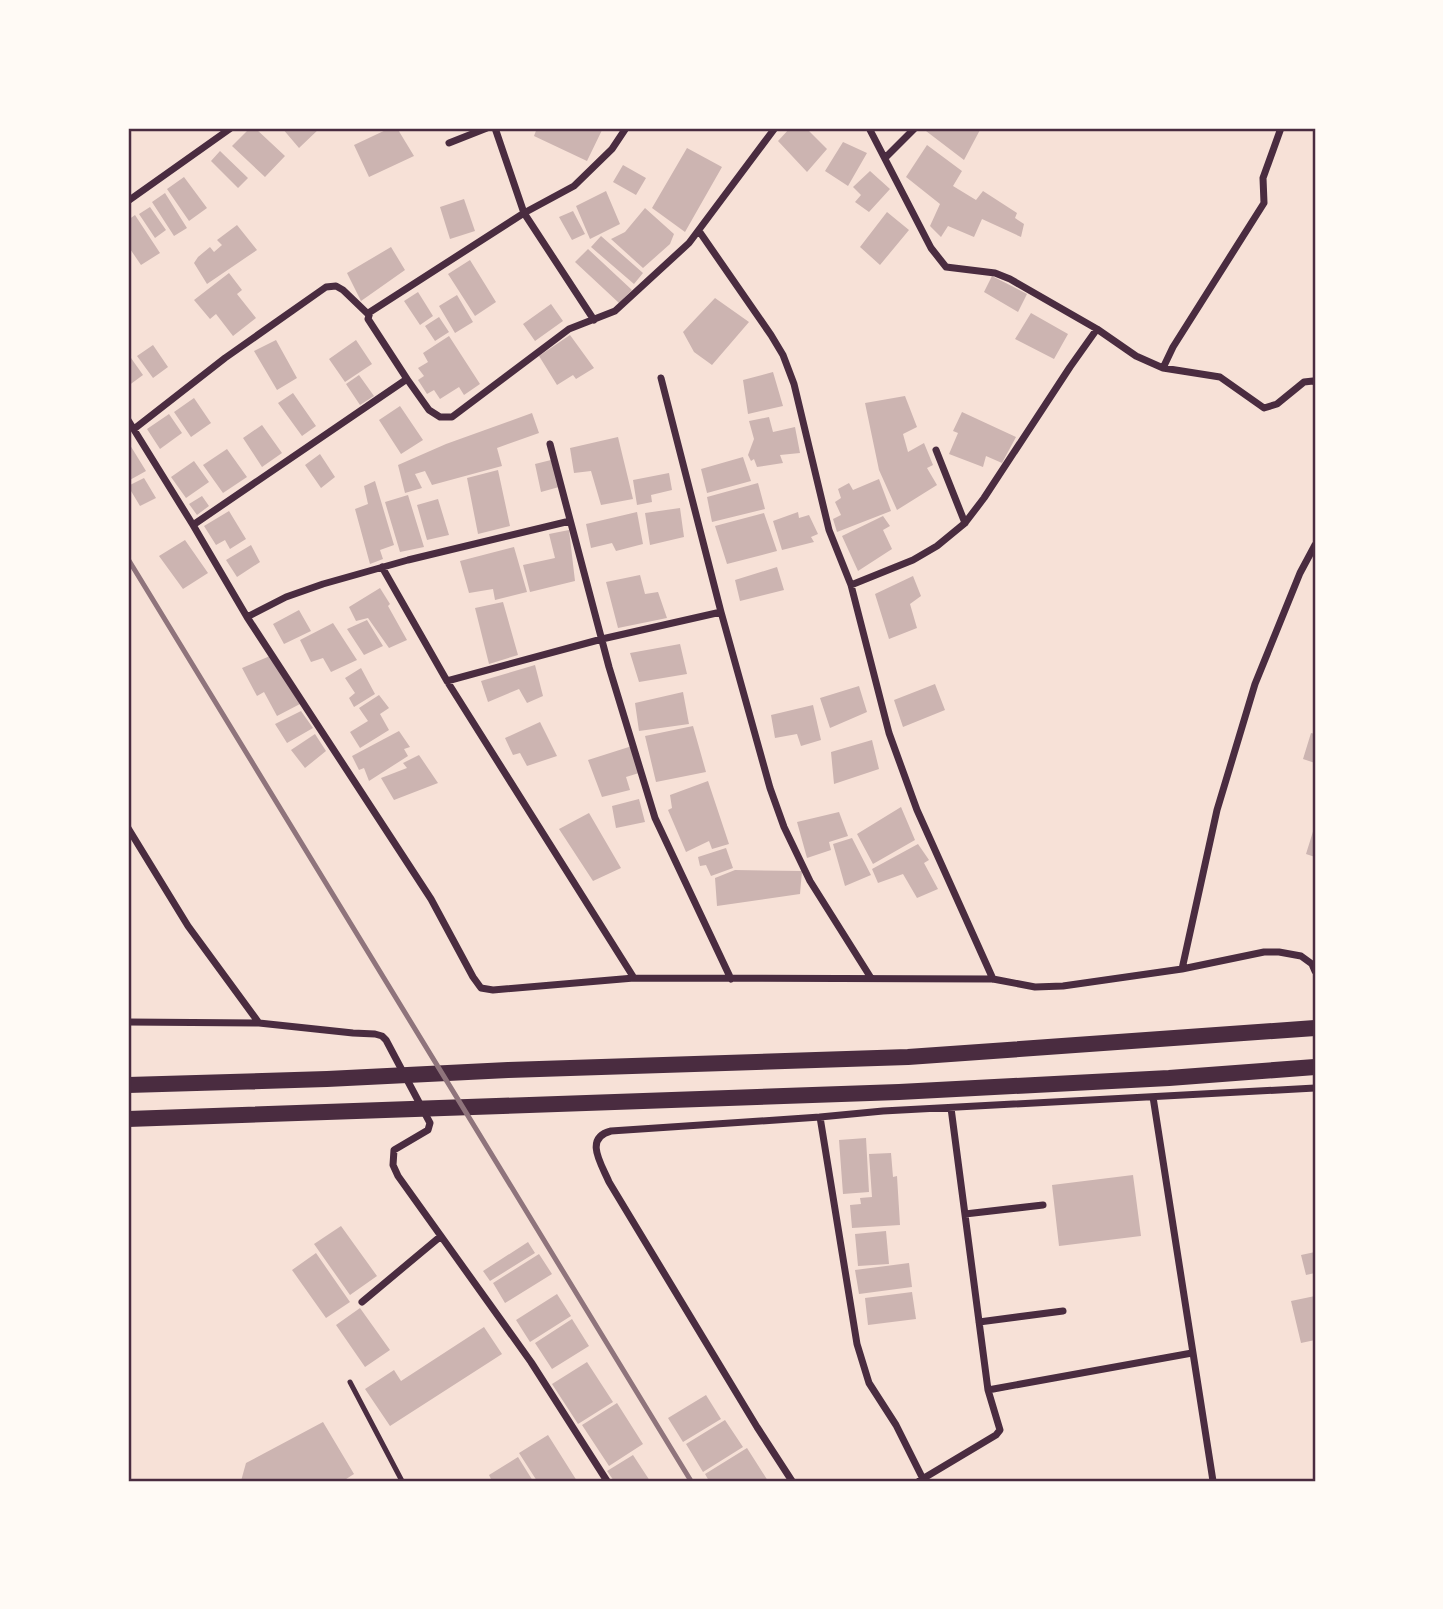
<svg xmlns="http://www.w3.org/2000/svg" width="1443" height="1609" viewBox="0 0 1443 1609" font-family="Rubik,sans-serif">
  <rect width="100%" height="100%" fill="#f7e1d7"/>
  <path fill="#ccb4b1" d="M250 128H255L285 156 265 177 232 146Z
    M282 128H320L299 148Z
    M390 128H397L414 156 369 177 354 145Z
    M537 128H603L587 161 534 136Z
    M790 128H806L827 149 807 172 778 141Z
    M929 128H981L964 160 926 131Z
    M843 142 867 153 848 186 825 171Z
    M927 145 962 171 953 186 976 200 983 191 1017 213 1015 218 1024 224 1021 237 982 219 974 237 948 226 941 237 930 226 940 204 906 177Z
    M687 148 722 167 685 232 652 208Z
    M220 151 248 178 238 188 211 161Z
    M623 165 646 178 636 195 613 182Z
    M870 171 890 189 869 212 855 202 861 195 853 187Z
    M184 177 207 208 189 221 167 189Z
    M606 191 620 224 590 239 576 206Z
    M165 193 187 228 174 236 152 202Z
    M464 199 475 231 450 239 440 207Z
    M150 207 166 230 155 238 139 214Z
    M645 208 674 234 670 244 643 268 611 239 625 232Z
    M573 211 585 234 572 240 559 217Z
    M887 212 909 230 880 265 860 247Z
    M135 215 160 253 141 265 128 246V220Z
    M237 225 257 250 207 284 194 263 198 257 210 247 214 252 222 245 217 240Z
    M601 236 643 273 634 284 591 247Z
    M391 247 405 270 361 301 347 273Z
    M588 249 632 290 619 303 575 262Z
    M470 260 496 302 475 316 448 274Z
    M229 273 242 290 237 294 256 318 233 336 216 314 210 319 194 300Z
    M992 276 1027 294 1018 312 984 292Z
    M418 292 433 316 420 325 404 301Z
    M457 295 473 322 455 333 439 306Z
    M715 298 749 322 712 365 694 352 683 332Z
    M551 304 563 321 535 341 523 324Z
    M1031 313 1068 334 1054 359 1015 339Z
    M439 317 449 332 435 341 425 326Z
    M570 335 594 368 576 379 573 375 557 385 539 356Z
    M449 336 480 384 464 395 459 387 440 399 434 390 427 394 418 380 424 376 418 368 428 362 423 353Z
    M276 340 297 378 277 390 254 351Z
    M356 340 372 364 345 382 329 359Z
    M153 345 168 367 153 378 137 356Z
    M131 358 143 375 128 386V360Z
    M773 372 783 406 748 414 743 380Z
    M359 375 374 396 360 405 346 384Z
    M293 393 316 426 302 436 278 403Z
    M905 396 917 427 903 434 908 452 924 443 933 465 927 468 937 485 897 510 879 470 865 403Z
    M194 398 211 423 191 437 174 412Z
    M400 406 423 440 401 454 379 420Z
    M962 412 1016 437 1002 463 986 456 983 467 949 454 958 433 953 431Z
    M532 413 539 433 497 448 502 466 432 485 425 471 415 474 422 488 405 493 398 465 446 444Z
    M169 414 182 433 160 449 147 429Z
    M769 417 773 432 795 427 800 453 780 455 783 463 757 467 754 459 751 461 748 455 754 439 749 421Z
    M262 425 282 453 262 467 243 438Z
    M618 437 633 499 601 505 591 471 574 473 570 448Z
    M130 445 146 471 128 481V447Z
    M227 449 247 477 223 493 203 465Z
    M320 454 335 477 321 488 305 465Z
    M743 457 751 481 707 493 701 469Z
    M551 460 559 487 541 492 535 464Z
    M194 461 209 482 186 498 171 477Z
    M498 470 510 526 478 534 467 478Z
    M669 473 672 490 651 495 652 502 637 505 633 480Z
    M144 478 156 498 140 506 128 486Z
    M879 479 891 511 837 532 833 519 841 515 835 502 841 498 838 489 849 483 853 490Z
    M375 481 394 545 380 550 383 559 370 564 355 509 368 504 364 486Z
    M758 483 765 509 712 522 707 497Z
    M408 495 424 547 400 552 385 502Z
    M202 496 209 506 197 515 189 504Z
    M438 499 449 535 427 540 417 505Z
    M680 508 684 537 650 545 645 513Z
    M229 511 246 539 230 549 225 540 216 545 204 526Z
    M637 512 643 544 616 551 612 543 591 548 586 524Z
    M798 512 799 518 809 515 818 534 811 537 814 542 782 550 773 521Z
    M764 513 777 551 727 564 715 526Z
    M883 516 890 526 883 530 892 549 858 571 842 536Z
    M569 530 575 581 530 592 523 565 555 558 549 534Z
    M185 540 208 573 183 589 159 556Z
    M251 545 260 562 237 577 226 560Z
    M514 547 527 592 495 600 493 589 469 593 460 561Z
    M777 567 784 590 740 601 735 580Z
    M640 575 645 594 658 592 667 618 618 628 606 582Z
    M913 576 921 596 910 604 917 628 889 639 875 594Z
    M380 588 390 604 388 606 407 640 389 648 368 618 356 621 349 607Z
    M503 602 518 655 489 664 475 608Z
    M299 610 311 631 284 644 273 624Z
    M367 620 383 646 364 655 347 629Z
    M333 623 357 660 331 672 323 658 311 662 300 640Z
    M680 644 687 674 639 682 630 653Z
    M270 656 300 704 277 716 264 692 257 696 242 668Z
    M535 665 543 696 527 703 519 689 488 702 481 681Z
    M361 668 375 694 354 707 349 698 355 693 345 678Z
    M935 684 945 710 903 727 894 700Z
    M859 686 867 712 830 728 820 698Z
    M683 692 689 724 639 731 635 703Z
    M379 695 389 708 380 714 389 730 360 748 350 732 368 721 359 708Z
    M813 705 821 740 801 746 797 734 775 738 771 715Z
    M301 711 313 728 287 743 275 724Z
    M540 722 557 756 527 766 520 753 513 755 505 738Z
    M693 726 706 772 656 782 645 736Z
    M399 731 410 747 404 749 408 756 369 781 364 768 359 770 352 756Z
    M1311 733 1315 734V763L1303 759Z
    M315 734 326 751 305 768 291 750Z
    M872 740 879 769 834 784 831 752Z
    M632 746 639 773 626 777 630 790 602 797 588 760Z
    M419 755 438 783 394 800 381 778 407 768 403 763Z
    M708 781 729 844 712 849 709 841 686 852 668 810 672 808 670 795Z
    M639 799 645 822 616 828 612 806Z
    M901 807 915 840 873 864 857 834Z
    M839 812 848 836 829 842 831 850 807 858 797 822Z
    M589 813 621 868 593 881 559 829Z
    M1315 825V857L1306 854Z
    M852 838 871 875 845 886 833 844Z
    M918 844 929 860 924 863 938 889 917 898 903 874 878 883 872 869Z
    M726 848 733 868 711 876 706 865 700 866 698 857Z
    M735 870 802 871 800 894 717 906 715 878Z
    M866 1138 869 1192 843 1194 839 1140Z
    M891 1153 893 1177 897 1176 900 1225 852 1228 850 1205 861 1204 860 1198 872 1197 869 1154Z
    M1133 1175 1141 1236 1059 1246 1052 1185Z
    M341 1226 377 1276 350 1295 314 1244Z
    M886 1231 889 1264 858 1266 855 1234Z
    M528 1242 535 1253 490 1281 483 1271Z
    M1315 1252V1273L1306 1275 1301 1255Z
    M316 1253 350 1302 326 1318 292 1270Z
    M539 1254 552 1274 505 1303 493 1283Z
    M909 1263 912 1287 859 1294 855 1270Z
    M912 1292 916 1319 868 1325 865 1298Z
    M557 1294 571 1316 530 1342 516 1320Z
    M1315 1296V1340L1301 1343 1291 1301Z
    M360 1308 390 1350 365 1367 336 1325Z
    M572 1319 589 1346 552 1369 535 1343Z
    M484 1327 502 1354 390 1426 365 1389 394 1370 401 1381Z
    M587 1362 613 1402 578 1424 552 1384Z
    M706 1395 721 1419 683 1442 668 1418Z
    M617 1403 643 1444 609 1466 582 1425Z
    M725 1420 743 1447 703 1472 686 1444Z
    M323 1422 354 1474 343 1481H241L246 1463Z
    M548 1435 577 1481H537L519 1453Z
    M747 1448 768 1481H709L705 1474Z
    M633 1455 650 1481H614L607 1471Z
    M518 1457 533 1481H492L489 1475Z"/>
  <g fill="none" stroke-linecap="round" stroke-linejoin="round">
    <path stroke="#4a2c40" stroke-width="5" d="M350 1382 402 1481"/>
    <path stroke="#4a2c40" stroke-width="7" d="M495 128 524 213 594 320
      M869 128 931 248 946 267 995 273 1010 279 1097 329 1136 356 1163 368 1220 377 1264 408 1277 404 1304 382 1313 381 1315 382
      M449 143 487 128
      M885 158 915 128
      M128 201 231 128
      M699 231 771 335 783 355 794 384 829 530 851 585 889 733 917 810 993 979
      M1163 368 1173 347 1264 203 1263 178 1281 128
      M661 378 721 612 770 788 784 827 810 881 871 978
      M407 379 429 410 440 417H452L569 329 615 311 689 243 775 128
      M128 420 193 525 247 617 431 899 473 977 481 988 493 990 634 978 993 979 1035 987 1063 986 1182 969 1264 952H1279L1301 956 1312 964 1315 971
      M134 429 225 358 326 287 336 286 343 290 369 315
      M550 444 609 667 655 818 731 979
      M936 450 965 523
      M193 525 407 379 368 319 370 312 524 213 574 186 612 149 626 128
      M382 567 447 681 634 978
      M851 585 913 560 937 546 965 523 984 498 1070 367 1097 329
      M247 617 286 597 323 584 408 560 570 521
      M447 681 602 639 721 612
      M128 828 188 926 259 1023 353 1033 375 1034 382 1036 386 1040 430 1123 428 1130 394 1150 393 1165 398 1176 531 1362 607 1481
      M1182 969 1217 810 1255 684 1300 573 1315 545
      M128 1022 259 1023
      M1153 1097 1213 1481
      M820 1117 857 1344 869 1383 896 1425 924 1481
      M965 1214 1043 1205
      M362 1302 441 1236
      M979 1322 1063 1311
      M988 1390 1192 1353
      M792 1481 757 1427 609 1182C602 1165 583 1138 611 1131L820 1117 883 1111 1315 1088
      M919 1481 996 1435 1000 1430 988 1390 951 1108"/>
    <path stroke="#4a2c40" stroke-width="16" d="M128 1085 327 1079 508 1070 908 1057 1315 1028
      M128 1119 899 1092 1169 1078 1315 1067"/>
    <path stroke="#8f747c" stroke-width="5" d="M128 559 691 1481"/>
  </g>
  <rect width="1443" height="1609" fill="none" stroke="#fffaf5" stroke-width="259"/>
  <rect x="130" y="130" width="1184" height="1350" fill="none" stroke="#4a2c40" stroke-width="2.5"/>
</svg>
